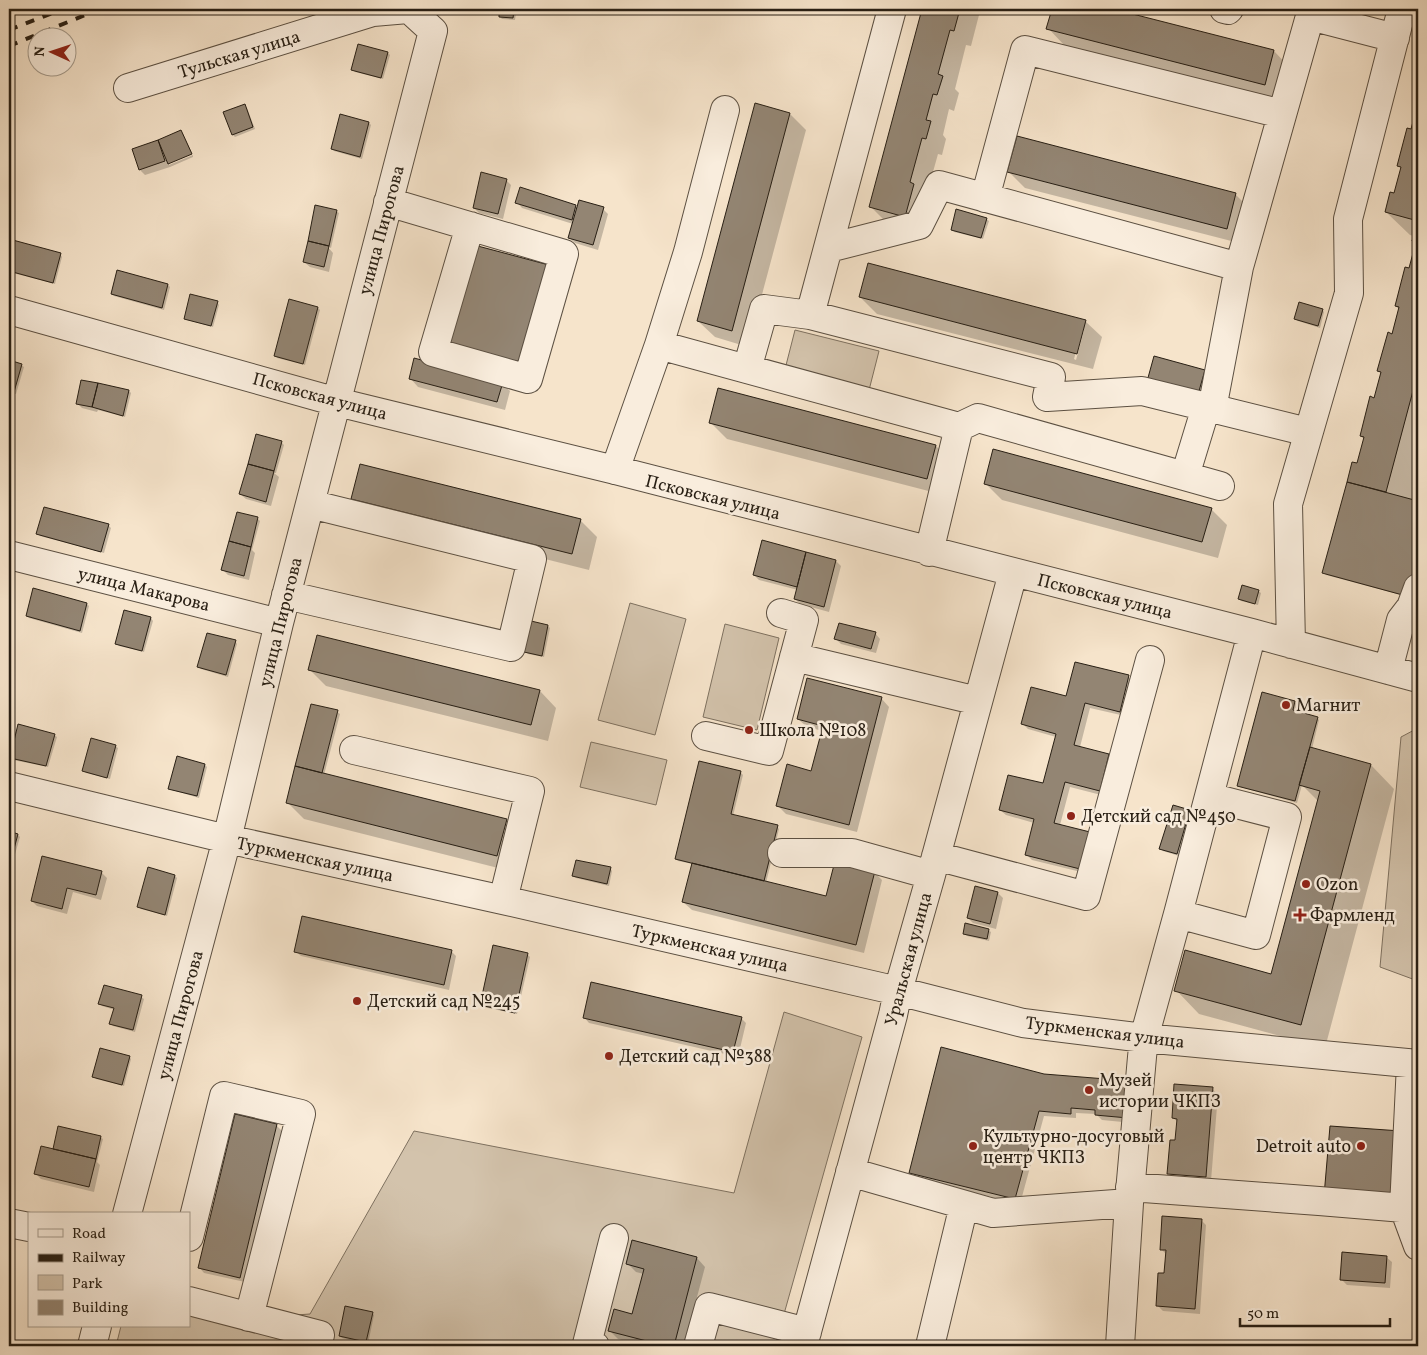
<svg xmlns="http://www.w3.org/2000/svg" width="1427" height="1355" viewBox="0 0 1427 1355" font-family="Vollkorn,serif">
  <rect width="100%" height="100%" fill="#f6e4cb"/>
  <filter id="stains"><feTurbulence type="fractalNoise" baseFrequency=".004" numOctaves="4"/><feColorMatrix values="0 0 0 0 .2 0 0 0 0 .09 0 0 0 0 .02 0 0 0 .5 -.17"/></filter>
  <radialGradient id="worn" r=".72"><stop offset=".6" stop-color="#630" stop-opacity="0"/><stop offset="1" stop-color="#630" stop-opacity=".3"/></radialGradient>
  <path fill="#d3c3ac" stroke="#7e7160" d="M795 330 879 351 867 398 783 377Z
    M630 603 686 619 655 735 598 720Z
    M725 624 779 638 757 730 703 717Z
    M1418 728V981L1380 967 1401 737Z
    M591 742 667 760 656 805 580 787Z
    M784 1012 862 1037 775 1346H116L121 1326H189V1310L226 1320 310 1314 414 1131 734 1193Z"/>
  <path fill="#0003" fill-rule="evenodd" d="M923 9H972L979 15 971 46 966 45 955 89 959 93 954 111 949 109 943 135 946 139 942 155 938 154 926 197 922 232 887 223 871 207Z
    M1053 9H1108L1274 51 1290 68 1282 101 1064 45 1048 28Z
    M513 11 516 13 515 20 502 19 500 17Z
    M388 53 390 55 383 79 355 72 352 69Z
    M1418 91V104L1416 101Z
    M244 105 247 108 255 129 235 137 233 135Z
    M1418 107V483L1413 501 1418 502V575L1412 598 1326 575 1324 573 1353 463 1358 464 1364 439 1361 436 1375 399 1382 374 1379 371 1392 335 1399 309 1396 306 1410 270 1417 244 1413 241 1414 236 1410 235 1386 212 1395 194 1402 169 1398 166 1412 131Z
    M790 114 806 130 748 347 715 337 698 321Z
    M341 115 369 123 371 125 362 159 334 151 332 149Z
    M181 131 183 134 192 153 169 162V165L193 155V157L170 167 145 175 140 170 133 149 159 141Z
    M1009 172 1235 194 1252 211 1243 244 1025 188Z
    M506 180 511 185 503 219 479 213 474 208Z
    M517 202 575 206 578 208 603 209 608 214 598 250 575 243 569 238 573 224 522 208Z
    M336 211 339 213 331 248 327 246 333 253 329 272 310 267 304 262Z
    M986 219 989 221 983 239 954 232 952 229Z
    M9 240 60 254 62 257 55 284 9 272Z
    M168 285 170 287 164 310 114 296 112 294Z
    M860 297 1085 321 1102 337 1093 369 877 314ZM1082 330H1084L1076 360 1074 359Z
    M217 302 219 305 213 327 187 320 185 318Z
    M318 308 320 310 305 365 277 358 275 355Z
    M1322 310 1324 312 1320 328 1298 321 1295 319Z
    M9 361 21 365 24 367 16 394 9 392Z
    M1204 371 1206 373 1199 400 1150 387Z
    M410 378 502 383 510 391 505 410 418 387Z
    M129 391 131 393 125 417 98 410 97 412 82 408 77 403Z
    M710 422 936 446 952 462 944 495 727 439Z
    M281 442 284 445 276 473H274L279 477 271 506 246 499 240 494Z
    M985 483 1211 509 1227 525 1218 558 1002 500Z
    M353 499 580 520 597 537 589 570 369 515Z
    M257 518 260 521 252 550 255 553 249 580 228 575 223 570Z
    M108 525 111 528 104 553 40 536 38 534Z
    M763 542 836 561 841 566 829 612 800 604 795 599 798 590 759 580 754 575Z
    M1258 591 1261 593 1258 605 1241 601 1239 599Z
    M87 604 89 606 82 633 29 618 27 616Z
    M151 618 153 621 144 652 119 646 116 643Z
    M548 626 550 628 544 657 528 654 525 651Z
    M875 633 880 639 876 653 841 644 836 639Z
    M235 641 237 644 228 677 201 669 199 667Z
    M310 670 540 691 556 708 548 741 326 686Z
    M1128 677 1134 682 1125 716 1090 708 1080 747 1109 755 1114 760 1105 796 1070 787 1060 825 1085 873 1032 860 1026 854 1034 823 1006 815 1000 810 1044 785 1056 737 1028 729 1023 724 1067 698Z
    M881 698 889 707 857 832 786 814 778 806 812 772 823 731 807 727 798 719Z
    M1295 702 1297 704 1295 712 1317 718 1319 720 1312 749 1371 765 1394 789 1325 1048 1199 1014 1176 990 1272 975 1319 802 1302 785 1297 803 1240 787 1238 785Z
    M337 712 340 714 324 775 506 820 523 837 514 872 304 819 288 803Z
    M9 726 17 733 54 735 57 737 48 767 13 760 11 758 12 756H9Z
    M115 746 118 748 110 779 86 773 83 771Z
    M700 762 741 773 743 775 733 816 777 827 779 829 766 883 827 898 874 872 882 880 864 953 692 910 683 902 693 864 678 861 676 859Z
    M205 765 207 767 199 798 172 790 169 788Z
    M1189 811 1192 814 1179 856 1163 851 1161 849Z
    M9 832 18 835 20 837 13 861 9 860Z
    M610 868 612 871 609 886 576 878 573 876Z
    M149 869 175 876 177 878 167 916 141 909 139 907Z
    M101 872 107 878 101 900 73 892 67 914 37 906 32 901Z
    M976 887 998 893 1003 898 996 929 973 923 968 918Z
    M988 930 991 932 989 941 967 936 964 933Z
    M295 951H451L456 956 449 990 301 956Z
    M528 955 530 957 517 1014 483 1007 481 1005Z
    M141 997 144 999 135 1032 113 1026 111 1024 115 1010 102 1006 100 1004Z
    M584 1017 741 1018 746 1023 738 1057 589 1023Z
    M129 1057 131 1059 124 1086 96 1079 94 1076Z
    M1044 1075 1133 1123 1102 1120 1096 1114 1076 1113V1118L1044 1116 1020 1204 916 1178 910 1173Z
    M1212 1089 1218 1094 1211 1181 1174 1178 1169 1173 1176 1142 1178 1122 1173 1118Z
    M236 1116 277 1126 282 1131 245 1282 204 1273 199 1267Z
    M100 1137 103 1139 97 1162 100 1165 94 1192 41 1179 36 1174 54 1150Z
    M1201 1220 1206 1225 1200 1314 1163 1311 1157 1305 1165 1274 1167 1255 1161 1249Z
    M633 1242 697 1258 705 1267 684 1346H645L618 1339 610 1331 633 1315 644 1274 636 1272 628 1264Z
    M1386 1257 1392 1262 1390 1288 1347 1285 1342 1280Z
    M372 1313 374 1315 368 1344 342 1338 340 1336Z
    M11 1344 22 1346H10Z"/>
  <path fill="#938573" stroke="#281f14" d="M499 9 514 10 513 18 499 17Z
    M922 9H960L954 31 950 30 938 74 943 76 937 95 933 94 926 120 931 121 926 139 922 138 910 182 914 184 905 217 869 207Z
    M1052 9H1113L1274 50 1265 85 1046 29Z
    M358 44 388 52 381 78 351 70Z
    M755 103 790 113 732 331 697 321Z
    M1418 103V372L1386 492 1347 482 1352 462 1357 463 1364 437 1360 436 1370 396 1374 398 1381 372 1377 371 1388 332 1392 334 1399 307 1395 306 1405 267 1409 268 1416 242 1412 241 1418 221 1385 212 1390 192 1394 193 1401 167 1397 166 1407 128 1411 129Z
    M245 104 253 127 232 135 223 112Z
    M340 114 369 122 360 157 331 149Z
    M181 130 192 154 168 164 158 140Z
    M1017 136 1236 193 1227 229 1007 172Z
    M158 140 165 161 139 170 132 149Z
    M481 172 507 179 498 214 473 208Z
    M520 187 576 205 572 220 515 203Z
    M579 200 604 207 593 245 568 238Z
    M315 205 337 210 329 246 308 241Z
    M956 209 987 218 981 238 951 230Z
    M9 239 61 253 53 283 9 271Z
    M308 241 329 246 324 267 303 262Z
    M474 245 549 265 520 369 445 348Z
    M868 263 1086 320 1077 354 859 297Z
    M117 270 168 284 162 308 111 294Z
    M190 294 218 301 211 326 184 319Z
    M289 299 318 307 303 364 274 356Z
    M1299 302 1323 309 1318 326 1294 319Z
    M1154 356 1205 370 1197 398 1146 385Z
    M414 358 503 382 497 402 409 379Z
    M9 360 22 364 14 392 9 391Z
    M81 380 98 383 92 407 76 404Z
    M98 383 129 390 123 416 92 407Z
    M718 388 936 445 927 479 709 423Z
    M256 434 282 441 274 471 248 464Z
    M993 449 1212 508 1202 542 984 484Z
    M248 464 274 471 266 502 239 494Z
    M360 464 581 519 572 554 351 499Z
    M1347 482 1418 501V565L1410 597 1322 573Z
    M44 507 109 524 101 552 36 534Z
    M237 512 258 517 251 547 229 541Z
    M762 540 806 552 797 587 753 575Z
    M229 541 251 547 244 576 221 570Z
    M806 552 836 560 824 607 794 599Z
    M1242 585 1259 590 1255 604 1238 599Z
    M33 588 87 603 80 631 26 616Z
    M124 610 151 617 142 651 115 644Z
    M531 621 548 625 542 656 524 652Z
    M839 623 876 632 871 649 834 639Z
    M207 633 236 640 226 675 197 667Z
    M317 635 540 690 531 725 308 670Z
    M1075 662 1129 675 1120 712 1085 703 1074 745 1109 754 1100 791 1065 782 1054 823 1090 832 1080 869 1025 855 1034 819 999 810 1008 775 1043 783 1056 734 1021 724 1031 687 1066 696Z
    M807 678 882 697 849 825 776 806 787 764 811 771 823 726 797 719Z
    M1262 692 1295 701 1293 710 1318 717 1295 801 1237 786Z
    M311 704 338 710 322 773 295 766Z
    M18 724 55 734 46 766 10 758Z
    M91 738 116 745 107 778 82 771Z
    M1310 747 1371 764 1301 1025 1174 991 1185 950 1271 974 1320 791 1299 785Z
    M177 756 205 764 197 796 168 789Z
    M699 761 741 771 731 814 778 825 764 881 675 859Z
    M295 766 507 819 497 856 286 803Z
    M1173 805 1190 810 1177 854 1159 849Z
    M9 831 18 834 11 860 9 859Z
    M42 856 102 871 96 895 67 888 62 909 31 901Z
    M576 860 611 867 607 884 572 876Z
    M835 861 875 871 856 945 682 902 692 863 826 896Z
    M148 867 175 875 165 915 137 907Z
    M975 886 998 892 990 924 967 918Z
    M302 916 452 950 444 985 294 952Z
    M965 923 989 929 987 939 963 934Z
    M493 945 528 953 515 1013 480 1005Z
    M591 982 742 1017 733 1052 583 1018Z
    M104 985 142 995 133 1030 109 1024 114 1008 98 1004Z
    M941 1047 1044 1074 1131 1081 1128 1118 1095 1115V1110L1071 1108V1114L1039 1111 1015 1199 909 1173Z
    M100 1048 130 1056 122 1085 92 1077Z
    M1174 1084 1213 1087 1206 1177 1167 1174 1170 1140H1175L1177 1119 1172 1118Z
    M235 1114 277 1124 240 1278 198 1268Z
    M58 1126 101 1136 96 1159 53 1149Z
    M1330 1126 1401 1131 1396 1201 1324 1196Z
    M41 1146 96 1159 89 1187 34 1174Z
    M1162 1216 1202 1219 1195 1309 1156 1306 1158 1273H1164L1166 1250H1160Z
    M632 1240 697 1257 674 1346H666L608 1331 614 1309 632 1314 644 1269 626 1264Z
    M1342 1252 1387 1256 1385 1283 1340 1280Z
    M345 1306 373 1312 366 1342 339 1336Z"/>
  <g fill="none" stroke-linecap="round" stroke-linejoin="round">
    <defs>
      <path id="minor" d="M1224 9 1228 10 1229 9
        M1310 16 1395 38
        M128 88 373 12 408 9
        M985 198 1025 50 1282 114
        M388 202 564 254 528 379 433 352 470 226
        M829 248 919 225 939 185 1239 267
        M9 310 337 402 615 470 1252 633 1418 678
        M810 315 892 9
        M659 345 959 427 978 418 1220 486
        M747 369 764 309 810 315 1051 377 1047 397 1142 391 1308 432
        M1212 409 1239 267 1312 9
        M615 470 659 345 688 252 725 110
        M1185 476 1206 407
        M929 552 959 427
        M9 555 279 623
        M286 595 511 647 532 559 310 504
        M1291 644 1288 504 1349 293 1348 219 1402 9
        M794 657 978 701
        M1388 670 1401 620 1411 607 1418 588
        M706 736 769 751 804 620 781 613
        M354 750 530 791 503 900
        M9 786 227 839 503 900 898 991 1023 1023 1144 1038 1418 1064
        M1209 797 1287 817 1256 935 1178 914 1252 633
        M782 853H852L931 875
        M936 856 1086 896 1150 660
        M1411 1064 1404 1208 1418 1246
        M850 1172 993 1213 1129 1203
        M1130 1187 1319 1201 1404 1208
        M127 1214 227 839 279 623 433 31 409 9
        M9 1223 29 1227
        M189 1237 224 1096 301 1114 249 1317
        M189 1301 320 1335
        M92 1346 97 1326
        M595 1346 587 1344 614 1238
        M698 1346 709 1307 807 1332
        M803 1346 893 1015 898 991 931 875 1013 573
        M930 1346 964 1205
        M1120 1346 1129 1203 1142 1057 1144 1038 1178 914"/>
    </defs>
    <use href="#minor" stroke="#5c5042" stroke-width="30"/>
    <use href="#minor" stroke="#f9eddd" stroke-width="28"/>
    <path stroke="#281f14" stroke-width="4" stroke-dasharray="9 9" stroke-linecap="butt" d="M9 30 63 9
      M9 46 100 9"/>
  </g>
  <g fill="#8f2418" stroke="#f9eddd" stroke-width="2">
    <circle cx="1286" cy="705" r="5"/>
    <circle cx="749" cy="730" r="5"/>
    <circle cx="1071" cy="816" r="5"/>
    <circle cx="1306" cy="884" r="5"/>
    <path d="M1297.5 907.5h5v5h5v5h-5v5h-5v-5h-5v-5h5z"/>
    <circle cx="357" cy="1001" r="5"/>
    <circle cx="609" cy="1056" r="5"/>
    <circle cx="1089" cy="1090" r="5"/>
    <circle cx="973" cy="1146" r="5"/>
    <circle cx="1361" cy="1146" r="5"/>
  </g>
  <g text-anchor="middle" stroke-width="5" stroke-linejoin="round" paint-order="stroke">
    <g font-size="18" fill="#281f14" stroke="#f9eddd">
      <text transform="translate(239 54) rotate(-17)" y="6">Тульская улица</text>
      <text transform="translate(381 230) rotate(-75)" y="6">улица Пирогова</text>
      <text transform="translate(320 396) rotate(15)" y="6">Псковская улица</text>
      <text transform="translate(713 497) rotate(14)" y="6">Псковская улица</text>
      <text transform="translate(144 589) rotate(14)" y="6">улица Макарова</text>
      <text transform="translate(1105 596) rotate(14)" y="6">Псковская улица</text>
      <text transform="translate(280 622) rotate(-76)" y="6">улица Пирогова</text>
      <text transform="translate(315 859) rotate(12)" y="6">Туркменская улица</text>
      <text transform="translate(710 948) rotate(13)" y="6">Туркменская улица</text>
      <text transform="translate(908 959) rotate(-75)" y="6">Уральская улица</text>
      <text transform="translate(180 1015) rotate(-75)" y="6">улица Пирогова</text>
      <text transform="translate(1105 1032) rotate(7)" y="6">Туркменская улица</text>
    </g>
    <g font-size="18" fill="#281f14" stroke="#f9eddd" text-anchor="start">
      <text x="1296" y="711">Магнит</text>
      <text x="759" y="736">Школа №108</text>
      <text x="1081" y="822">Детский сад №450</text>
      <text x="1316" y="890">Ozon</text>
      <text x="1310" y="921">Фармленд</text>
      <text x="367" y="1007">Детский сад №245</text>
      <text x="619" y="1062">Детский сад №388</text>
      <text x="1099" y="1086">Музей<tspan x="1099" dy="21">истории ЧКПЗ</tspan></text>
      <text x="983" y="1142">Культурно-досуговый<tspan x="983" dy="21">центр ЧКПЗ</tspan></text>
      <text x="1351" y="1152" text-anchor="end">Detroit auto</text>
    </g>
  </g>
  <rect width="1427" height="1355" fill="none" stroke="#f6e4cb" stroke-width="30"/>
  <rect x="10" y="10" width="1407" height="1335" fill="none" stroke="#281f14" stroke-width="2.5"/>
  <rect x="15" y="15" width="1397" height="1325" fill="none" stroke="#281f14"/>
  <rect x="28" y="1212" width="162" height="115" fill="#f9eddd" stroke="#a59b8d"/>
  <rect x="38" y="1229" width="25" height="8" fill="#f9eddd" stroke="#a59b8d"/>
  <text x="72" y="1238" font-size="15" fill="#281f14">Road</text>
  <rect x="38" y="1254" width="25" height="8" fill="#281f14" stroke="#a59b8d"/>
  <text x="72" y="1262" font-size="15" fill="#281f14">Railway</text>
  <rect x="38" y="1275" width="25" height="15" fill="#d3c3ac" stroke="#a59b8d"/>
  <text x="72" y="1288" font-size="15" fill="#281f14">Park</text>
  <rect x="38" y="1300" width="25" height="15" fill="#938573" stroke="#a59b8d"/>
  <text x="72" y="1312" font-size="15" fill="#281f14">Building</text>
  <g transform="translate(52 52) rotate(273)"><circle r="24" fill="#f9eddd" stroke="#a59b8d"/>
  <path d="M0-4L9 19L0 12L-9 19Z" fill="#8f2418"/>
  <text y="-8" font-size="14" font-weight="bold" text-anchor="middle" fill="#281f14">N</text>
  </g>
  <path d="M1240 1318v8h150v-8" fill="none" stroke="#281f14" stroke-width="2.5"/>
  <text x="1247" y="1318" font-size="15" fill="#281f14" stroke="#f9eddd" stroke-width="4" paint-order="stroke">50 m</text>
  <rect width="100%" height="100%" filter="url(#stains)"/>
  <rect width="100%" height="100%" fill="url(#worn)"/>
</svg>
